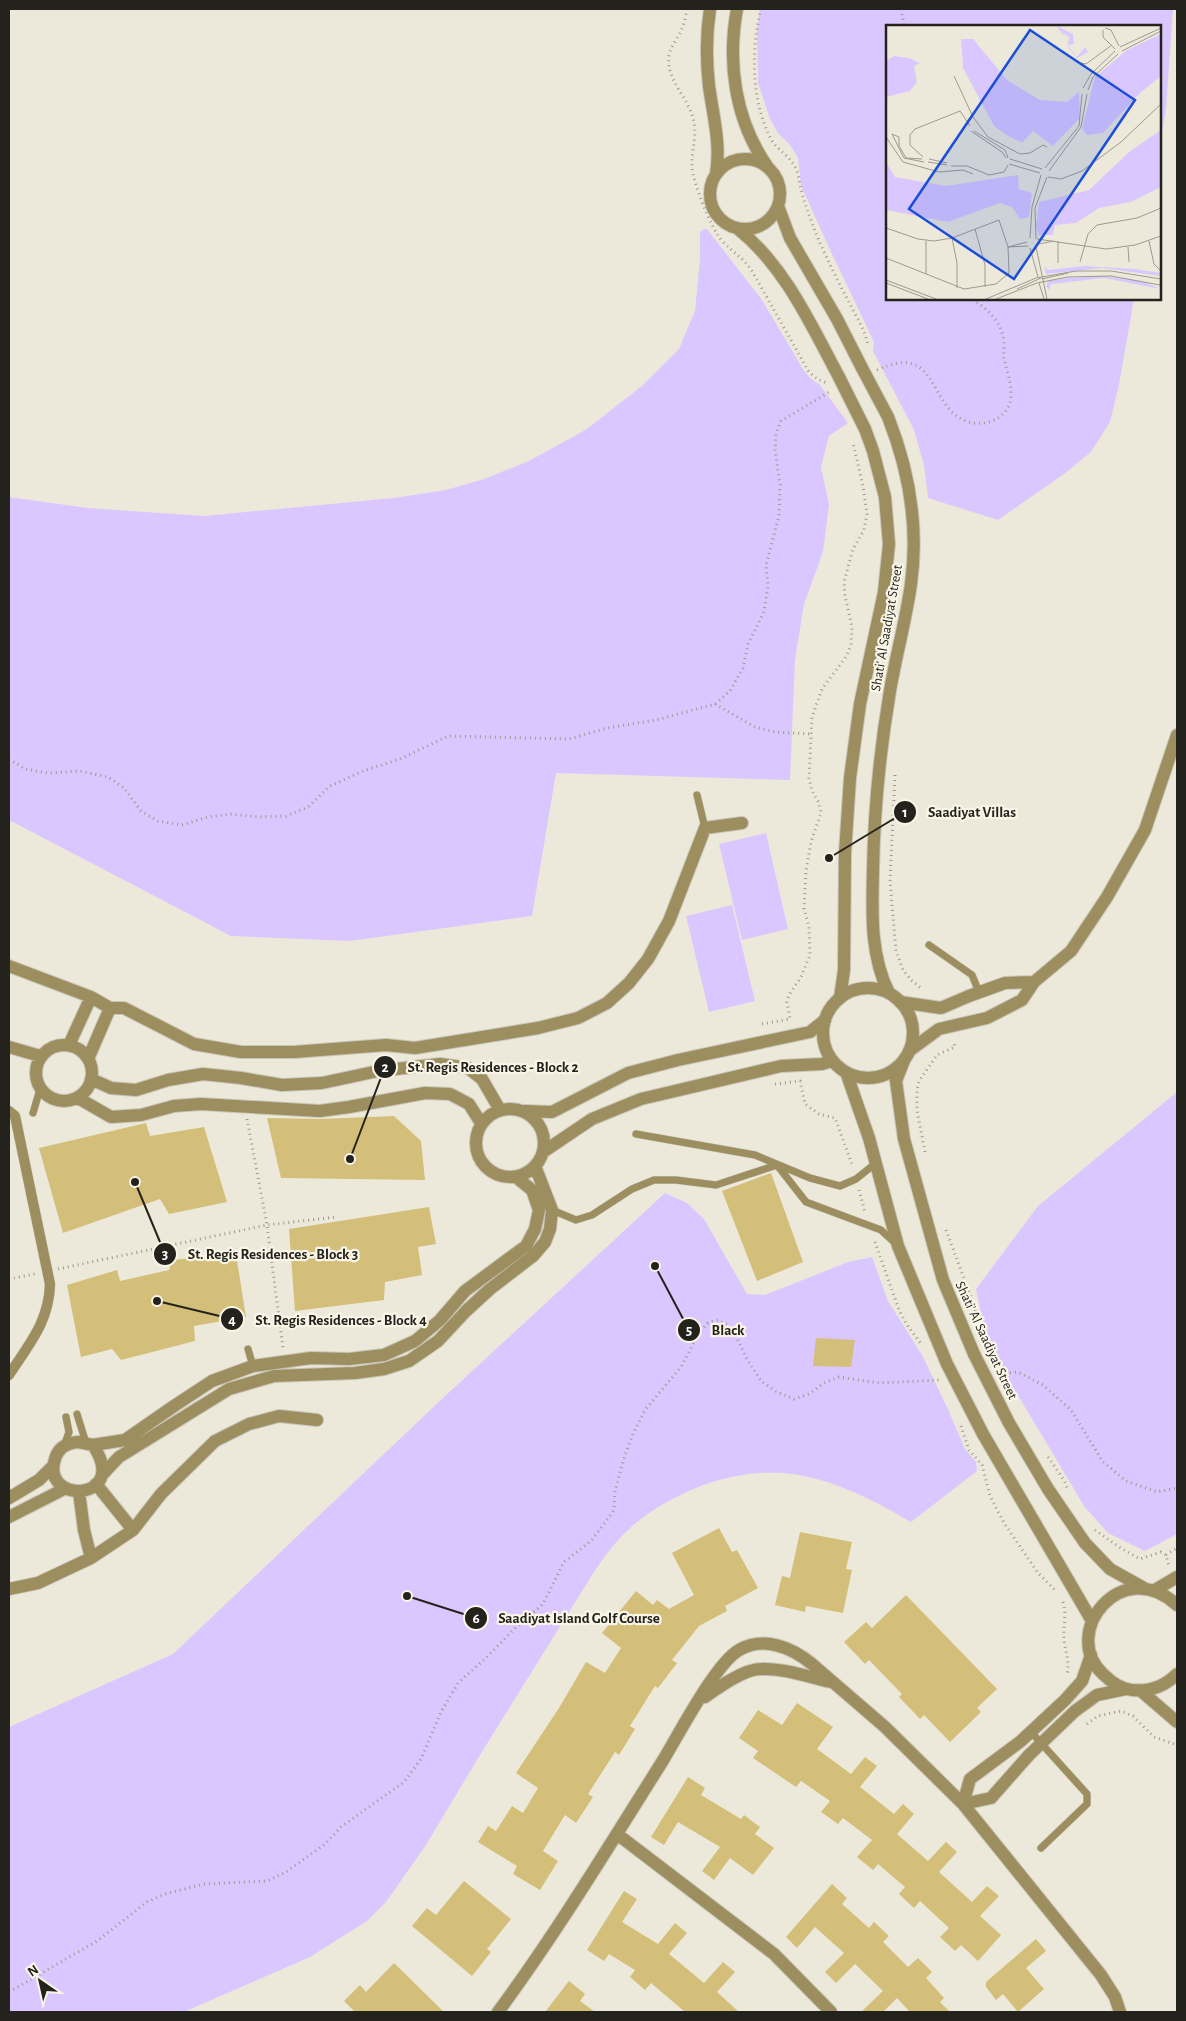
<svg xmlns="http://www.w3.org/2000/svg" width="1186" height="2021" viewBox="0 0 1186 2021" font-family="'Alegreya Sans',sans-serif">
  <rect width="100%" height="100%" fill="#ede9da"/>
  <path fill="#dbc7ff" d="M760 9H1173L1166 109 1160 145V26H887V299H1134L1119 385 1110 422 1091 452 1064 474 998 520 928 498 924 465 914 430 873 351 874 342 832 254 801 186 798 158 790 145 778 133 770 119 758 83 757 30Z
    M704 229H707L762 300 803 369 810 378 820 385 848 423 829 436 821 467 829 504 823 552 804 604 795 660 790 780 556 773 532 916 350 941 231 936 9 820V497L88 508 204 516 394 498 446 490 484 479 529 461 587 429 643 385 679 349 695 311 700 259V232Z
    M766 833 788 929 742 940 719 844Z
    M732 905 755 1001 709 1012 686 916Z
    M1177 1092V1534L1145 1551 1108 1533 1084 1506 1007 1377 985 1332 976 1289 1038 1206Z
    M665 1193 687 1203 704 1219 747 1294 765 1295 848 1262 872 1257 888 1301 922 1355 947 1407 965 1449 976 1462 977 1471 911 1522C873 1500 835 1480 792 1474 738 1467 678 1489 636 1523 619 1537 606 1554 594 1572L480 1755 426 1845 386 1902 367 1921 310 1957 184 2012H9V1727L173 1654 444 1397Z"/>
  <path fill="#d3bf79" d="M394 1116 421 1141 425 1180 281 1178 267 1118 320 1119Z
    M146 1123 150 1136 204 1127 227 1202 169 1214 160 1199 63 1233 39 1148Z
    M771 1173 803 1262 757 1281 722 1191Z
    M429 1207 436 1244 418 1247 422 1275 385 1282 384 1300 295 1311 289 1229Z
    M236 1254 246 1317 194 1326 195 1341 121 1360 112 1349 81 1357 67 1285 117 1270 120 1281 169 1270 172 1260Z
    M816 1338 855 1340 851 1367 813 1366Z
    M719 1528 732 1552 737 1550 758 1588 725 1606 727 1611 699 1626 672 1660 677 1663 658 1688 655 1686 630 1726 635 1729 619 1755 615 1752 588 1794 593 1797 576 1823 565 1815 543 1851 558 1861 540 1890 513 1874 517 1866 478 1842 488 1826 496 1831 512 1806 523 1813 538 1788 516 1773 559 1708 586 1662 605 1673 621 1648 602 1633 636 1591 653 1605 657 1600 669 1609 694 1595 672 1553Z
    M800 1532 852 1542 846 1569 852 1570 843 1613 806 1606 805 1612 775 1605 782 1576 790 1578Z
    M906 1595 997 1689 977 1708 981 1712 950 1742 924 1715 920 1719 899 1697 902 1694 869 1660 865 1664 844 1642 866 1622 872 1628Z
    M797 1703 833 1727 817 1749 851 1774 865 1757 877 1766 860 1787 894 1814 903 1804 914 1814 897 1834 928 1861 946 1842 957 1852 939 1872 972 1902 987 1886 999 1896 980 1916 1001 1935 978 1961 961 1945 955 1951 940 1937 949 1928 920 1901 914 1908 899 1894 905 1887 878 1864 873 1870 857 1857 872 1840 843 1818 838 1824 821 1812 830 1801 801 1781 796 1787 753 1758 758 1751 739 1738 758 1710 782 1725Z
    M688 1777 705 1788 701 1795 741 1819 744 1815 760 1827 755 1834 774 1848 753 1875 730 1858 714 1880 702 1871 720 1847 678 1822 664 1845 651 1837Z
    M464 1881 511 1919 487 1949 491 1952 472 1976 412 1926 427 1908 436 1915Z
    M832 1884 847 1898 842 1904 869 1928 874 1922 889 1936 883 1942 908 1967 918 1958 932 1972 926 1978 944 1998 940 2002 950 2012H910L897 1998 883 2012H861L883 1991 855 1964 836 1983 825 1972 844 1953 815 1927 797 1948 786 1937Z
    M624 1891 637 1899 622 1922 658 1944 675 1923 687 1933 669 1954 704 1983 723 1962 735 1972 717 1992 739 2012H685L651 1983 645 1990 630 1977 635 1970 609 1954 604 1961 587 1950Z
    M1036 1939 1046 1951 1026 1968 1044 1989 1018 2012 1003 1994 996 2000 986 1987V1982Z
    M394 1963 444 2012H355L344 2001 360 1985 366 1992Z
    M569 1981 585 1994 580 2001 595 2012H545Z"/>
  <g fill="none" stroke-linecap="round" stroke-linejoin="round">
    <defs>
      <path id="service" d="M697 795 705 828
        M929 945 972 975 979 992
        M33 1113 40 1089
        M636 1134 755 1155 810 1178 840 1186 856 1179 876 1163
        M777 1165 806 1202 881 1230 895 1243
        M552 1210 576 1220 592 1215 632 1189 654 1180H676L716 1185 777 1165
        M248 1349 253 1366
        M77 1414 86 1443
        M64 1446 69 1432 66 1417
        M1031 1732 1087 1794V1804L1041 1848"/>
      <path id="pedestrian" d="M9 1111 15 1116 50 1284C49 1322 29 1344 9 1375"/>
      <path id="minor" d="M9 966 91 997 110 1008H124L194 1044 241 1052H294L386 1045 415 1048 538 1028 578 1018 607 1003 629 983 648 959 669 921 705 828 742 823
        M900 1002 941 1008 969 996 1005 983 1034 982
        M36 1073a28 28 0 1 1 56 0a28 28 0 1 1-56 0Z
        M69 1045 91 997
        M9 1047 40 1056
        M909 1051 939 1029 987 1018 1022 1000 1034 982 1071 951 1107 897 1145 830 1177 735
        M88 1059 110 1008
        M91 1079 111 1088 136 1090 168 1080 203 1074 241 1078 282 1085 322 1083 378 1071 440 1064 468 1068 482 1079 500 1110
        M78 1098 111 1117 141 1115 174 1106 201 1104 320 1111 349 1107 425 1093 450 1094 469 1104 481 1123
        M476 1143a34 34 0 1 1 68 0a34 34 0 1 1-68 0Z
        M524 1111 552 1112 628 1073 678 1060 810 1032 825 1020
        M543 1152 592 1119 641 1099 781 1066 822 1064 832 1061
        M78 1442 93 1445C131 1502 40 1505 55 1459 58 1448 67 1443 78 1442Z
        M93 1445 125 1440 174 1406 212 1381 253 1366 311 1358 349 1359 384 1355 415 1341 440 1320 465 1291 526 1246 535 1229 539 1210 532 1190 516 1177
        M102 1475 119 1457 229 1389 274 1376 355 1373 384 1369 409 1361 438 1341 466 1311 490 1289 533 1256 545 1242 550 1229 552 1210 535 1166
        M96 1484 133 1530
        M79 1492 84 1530 91 1558
        M9 1498 39 1480 53 1466
        M9 1517 66 1488
        M9 1589 38 1583 91 1558 133 1530 161 1494 215 1441 249 1424 279 1416 317 1420
        M1155 1590 1177 1577
        M1091 1655 1082 1681 1065 1700 1021 1741 970 1779 963 1804 991 1798 1029 1755 1075 1711 1097 1695 1126 1689
        M705 1697C719 1687 744 1669 761 1669 784 1668 809 1677 831 1682
        M617 1834 774 1954 831 2012
        M498 2012C557 1932 609 1846 662 1762 678 1736 715 1664 739 1650 764 1636 791 1647 812 1664L885 1727 963 1804 1101 1975 1115 1997 1120 2012"/>
      <path id="tertiary" d="M710 9C706 35 706 60 709 86 713 116 721 143 716 174
        M737 9C727 63 735 120 767 166
        M710 194a35 35 0 1 1 70 0a35 35 0 1 1-70 0Z
        M778 206 790 238 837 319 862 368
        M737 228C785 266 811 325 839 377
        M888 417C909 470 919 526 911 584 906 620 896 655 890 691 880 750 874 811 873 871 872 913 870 955 889 993
        M823 1033a45 45 0 1 1 90 0a45 45 0 1 1-90 0Z
        M840 998 844 970 845 853 850 778 860 704 884 592 889 544 885 497 873 451 865 429
        M905 1058 896 1081 904 1139 943 1280 974 1354
        M846 1072 869 1138 898 1246 947 1364
        M1009 1423 1048 1489 1085 1543 1110 1569 1144 1588
        M983 1434 1092 1621
        M1177 1605C1122 1554 1059 1633 1103 1674 1111 1682 1121 1689 1132 1690 1150 1692 1165 1686 1177 1674
        M1141 1691 1177 1722"/>
    </defs>
    <use href="#service" stroke="#c9c5b8" stroke-width="8"/>
    <use href="#pedestrian" stroke="#c9c5b8" stroke-width="11"/>
    <use href="#minor" stroke="#c9c5b8" stroke-width="14"/>
    <use href="#tertiary" stroke="#c9c5b8" stroke-width="14"/>
    <path stroke="#9d998e" stroke-width="3" stroke-dasharray="1 4" stroke-linecap="butt" d="M687 9C686 16 684 24 681 31 677 39 671 46 669 55 665 80 689 97 694 122 697 139 691 151 692 167 693 183 712 230 722 241 733 253 742 256 752 271L809 372 817 379 827 383
      M761 9C751 49 751 101 771 139 777 150 789 155 795 167 799 174 799 182 801 189 805 205 811 221 817 236 827 259 838 282 850 304 857 318 865 330 868 346
      M901 9 904 26
      M877 370C939 341 927 406 966 421 987 429 1013 416 1011 392 1011 381 1006 369 1004 358 1003 351 1005 343 1003 336 999 319 986 308 972 299
      M715 704 755 727 775 732 811 734
      M9 759 25 769 47 773 80 771 108 777 124 788 141 811 158 821 182 825 208 817 230 814 260 817 286 816 308 807 330 786 363 771 400 759 448 736 569 739 607 728 656 720 715 704 730 691 743 668 748 644 764 612 768 586 766 565 779 516 780 485 775 450 776 433 781 421 831 391
      M895 775 890 881 896 951 903 970 911 980 922 989
      M762 1024 790 1019 787 1002 789 995 801 977 810 955 809 926 804 909 806 871 811 842 821 813 819 803 812 791 809 778 812 717 822 689 846 657 851 645 852 627 845 596 844 582 853 549 864 530 867 514 863 486 853 443
      M775 1084 800 1081 805 1104 819 1114 835 1118 853 1167
      M247 1119 267 1225 283 1348
      M925 1152 917 1110V1090L919 1081 937 1055 955 1047 954 1041
      M859 1190 865 1212
      M946 1230 975 1308 976 1319
      M875 1242 899 1310 907 1325 922 1345
      M58 1269 267 1225 336 1217
      M9 1279 35 1274
      M1000 1374 1018 1372 1043 1385 1071 1410 1103 1462 1126 1481 1157 1492 1177 1488
      M961 1426 969 1450 982 1465 990 1496 1004 1523 1038 1573 1056 1591
      M1048 1457 1064 1480 1068 1490
      M1095 1530 1119 1547 1140 1559 1161 1552 1166 1555 1169 1566
      M1166 1555 1177 1548
      M1063 1602C1067 1614 1063 1626 1064 1639 1065 1651 1070 1662 1067 1675
      M1087 1724 1098 1716 1121 1711 1133 1716 1154 1737 1177 1745
      M9 1992 97 1941 147 1902 165 1894 204 1884 267 1881 286 1872 325 1844 341 1827 404 1782 421 1759 441 1712 458 1683 487 1657 514 1629 543 1604 564 1562 592 1540 604 1524 614 1510 615 1491 625 1455 633 1434 645 1410 681 1367 699 1333 708 1323 718 1320 729 1326 737 1338 748 1361 762 1382 777 1392 794 1399 809 1394 824 1383 839 1377 879 1383 941 1380"/>
    <use href="#service" stroke="#9c8e5e" stroke-width="7"/>
    <use href="#pedestrian" stroke="#9c8e5e" stroke-width="10"/>
    <use href="#minor" stroke="#9c8e5e" stroke-width="12"/>
    <use href="#tertiary" stroke="#9c8e5e" stroke-width="12"/>
    <defs>
      <path id="tertiary-bridge" d="M862 368 888 417
        M839 377 865 429
        M974 1354 1009 1423
        M947 1364 983 1434"/>
    </defs>
    <use href="#tertiary-bridge" stroke="#c9c5b8" stroke-width="14" stroke-linecap="butt"/>
    <use href="#tertiary-bridge" stroke="#9c8e5e" stroke-width="12"/>
  </g>
  <g text-anchor="middle" stroke-width="4.5" stroke-linejoin="round" paint-order="stroke">
    <g font-size="14" fill="#24221d" stroke="#faf6e7">
      <text transform="translate(886 628) rotate(-80)" y="5">Shati' Al Saadiyat Street</text>
      <text transform="translate(987 1340) rotate(65)" y="5">Shati' Al Saadiyat Street</text>
    </g>
  </g>
  <g transform="translate(886 25)">
    <rect width="275" height="275" fill="#ede9da"/>
    <path d="M171 1 187 9 188 19 183 20V12L174 5 181 12 182 15 183 22 191 32 199 22 202 27 191 33 195 38 182 22 181 12 175 8ZM275 9V51L253 69 217 108 201 110 196 104 209 52 241 25ZM75 14H87L121 55 154 75 181 77 193 67 194 93 167 121 147 106 136 118 119 109 108 101 77 43ZM8 31 23 33 34 38 28 41 31 57 24 66 0 72V36ZM275 105V162L245 177 213 183 190 198 169 200 167 210H153L150 203 153 177 203 165 243 127ZM0 137 9 152 60 161 132 150 133 164 146 168 143 192 134 194 126 182 114 178 62 197 0 185ZM198 241 249 244 275 248V251L216 243 160 249 158 242 162 245ZM216 251 256 256 275 264 218 253 165 259 163 265 160 261 162 256 183 253Z" fill="#dbc7ff"/>
    <path fill="none" stroke="#9d998e" stroke-width="1" d="M219 3 225 5 233 21M217 5V12L229 24M234 22 275 3M236 26 275 6M195 38 200 39 226 20M68 51 87 92 102 112 134 129 144 128 157 120 161 122M197 63 205 49 229 26M202 65 207 52 232 29M85 106 116 127 120 133M88 106 119 125 122 133M6 109 18 133 38 137M6 109 13 112V121L20 133 36 134M0 112 17 137 53 147 77 145 87 149M37 132 24 120V110L29 104 74 86 84 101M43 134 61 138M124 134 156 144M42 137 61 140M123 139 154 148M65 141H81L103 150 118 147 122 140M159 143 193 101 196 69M163 146 195 102 201 69M162 152 175 154 196 146 235 117 275 79M0 203 32 214 48 216 66 213 113 195 122 222 123 248 110 259 78 264 0 233M89 204 99 240V262M66 213 71 238V263M144 213 146 182 155 150M150 214 149 183 161 152M151 214 220 224 249 220 275 211M263 216 268 239 275 246M152 219 168 216M122 222 142 221M122 222 141 217M150 222 161 274M242 222 243 237M144 223 152 252M194 237 202 209 211 200 251 193 275 183M172 238V216M40 249V216M156 254 182 248M0 255 50 274M0 258 42 274M153 258 158 274M131 264 155 253M100 274 150 253 190 246H225L275 254M110 274 151 258 182 252 225 251 274 260"/>
    <path fill="#1d4ed8" fill-opacity="0.15" stroke="#1d4ed8" stroke-width="2.5" d="M144 5 249 75 128 254 23 184Z"/>
    <rect width="275" height="275" fill="none" stroke="#24221d" stroke-width="2.5"/>
  </g>
  <path fill="none" stroke="#24221d" stroke-width="2" d="M829 858L905 812M350 1159L385 1067M135 1182L165 1254M157 1301L232 1319M655 1266L689 1330M407 1596L476 1618"/>
  <g fill="#24221d" stroke="#faf6e7" stroke-width="2">
    <circle cx="829" cy="858" r="5"/>
    <circle cx="350" cy="1159" r="5"/>
    <circle cx="135" cy="1182" r="5"/>
    <circle cx="157" cy="1301" r="5"/>
    <circle cx="655" cy="1266" r="5"/>
    <circle cx="407" cy="1596" r="5"/>
    <circle cx="905" cy="812" r="12"/>
    <circle cx="385" cy="1067" r="12"/>
    <circle cx="165" cy="1254" r="12"/>
    <circle cx="232" cy="1319" r="12"/>
    <circle cx="689" cy="1330" r="12"/>
    <circle cx="476" cy="1618" r="12"/>
  </g>
  <g font-size="15" text-anchor="middle" font-weight="bold" fill="#fff">
    <text x="905" y="817">1</text>
    <text x="385" y="1072">2</text>
    <text x="165" y="1259">3</text>
    <text x="232" y="1325">4</text>
    <text x="689" y="1335">5</text>
    <text x="476" y="1623">6</text>
  </g>
  <g font-size="15" text-anchor="middle" font-weight="bold" fill="#24221d" stroke="#faf6e7" stroke-width="4.5" stroke-linejoin="round" paint-order="stroke">
    <text x="972" y="817">Saadiyat Villas</text>
    <text x="493" y="1072">St. Regis Residences - Block 2</text>
    <text x="273" y="1259">St. Regis Residences - Block 3</text>
    <text x="341" y="1325">St. Regis Residences - Block 4</text>
    <text x="728" y="1335">Black</text>
    <text x="579" y="1623">Saadiyat Island Golf Course</text>
  </g>
  <rect width="1186" height="2021" fill="none" stroke="#24221d" stroke-width="20"/>
  <g transform="translate(40 1981) rotate(326)" stroke="#faf6e7" stroke-width="4" paint-order="stroke">
  <path d="M0-4L9 19L0 12L-9 19Z" fill="#24221d"/>
  <text y="-8" font-size="14" font-weight="bold" text-anchor="middle" fill="#24221d">N</text>
  </g>
</svg>
